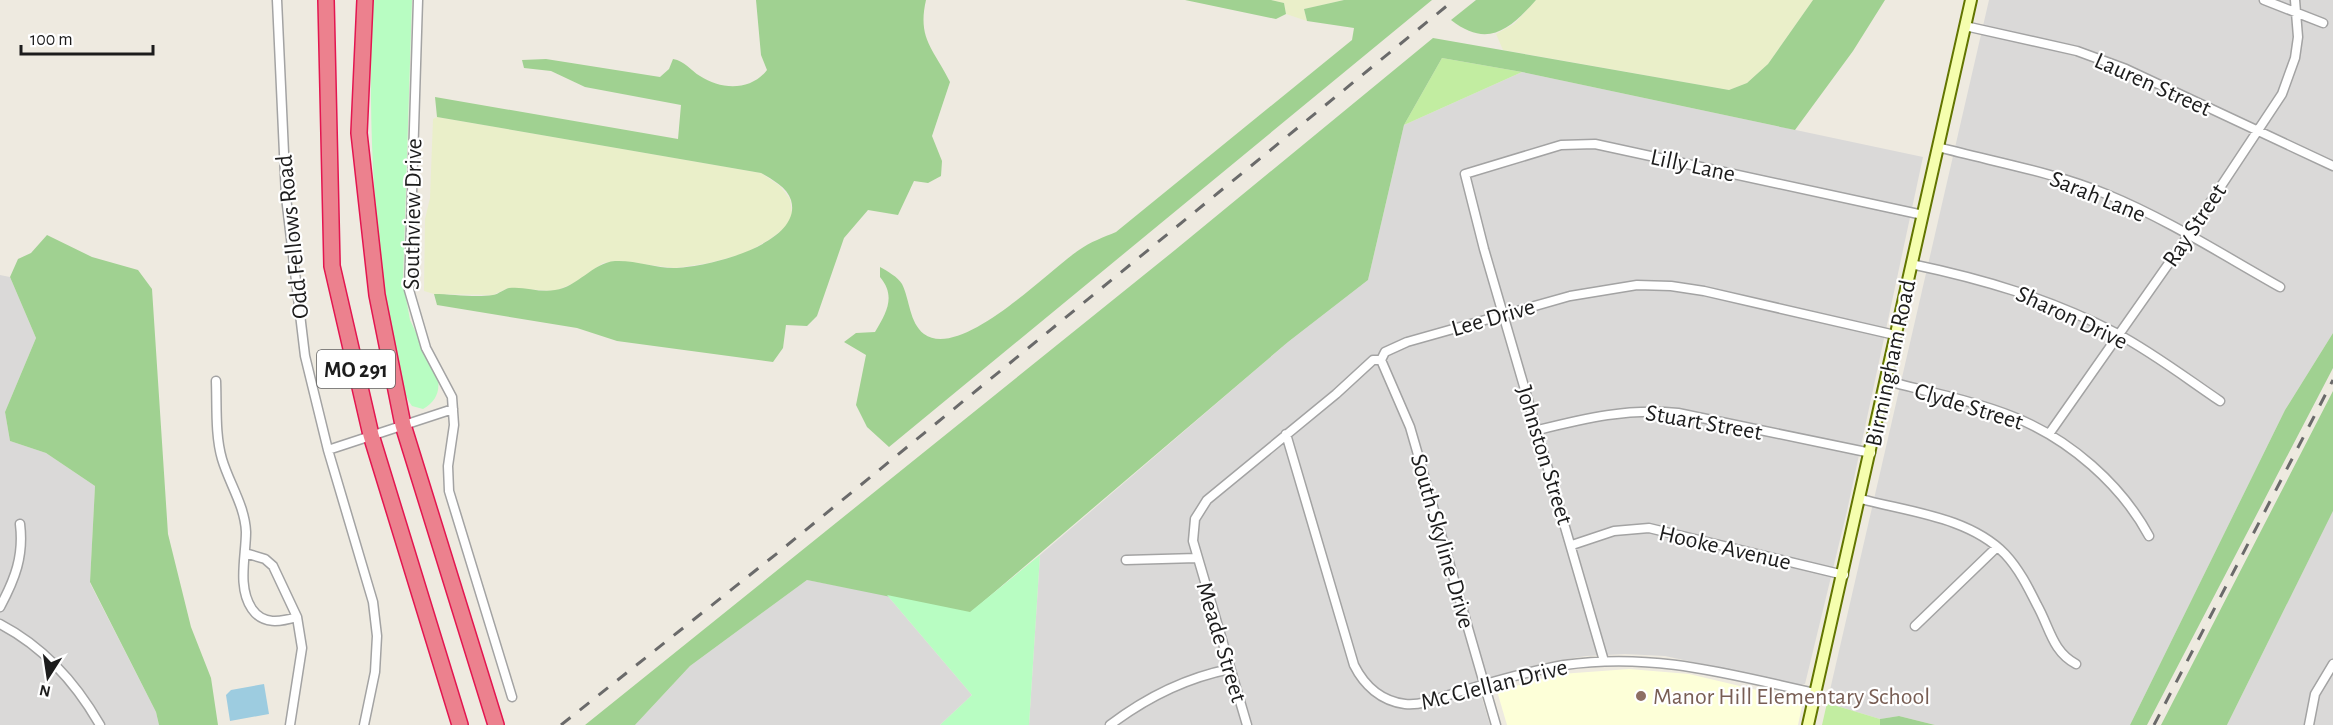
<svg xmlns="http://www.w3.org/2000/svg" width="2333" height="725" viewBox="0 0 2333 725" font-family="'Alegreya Sans',sans-serif">
  <rect width="100%" height="100%" fill="#eeeae0"/>
  <path fill="#dad9d8" d="M1989 0H2333V333L2285 410 2130 725H1935L1899 716 1880 719 1827 703Z
    M1522 72 1923 157 1847 511 1805 684 1800 685 1665 656 1625 654 1586 656 1544 663 1477 682 1490 725H1029L1040 555 1288 342 1368 280 1404 125Z
    M0 275 10 277 36 338 5 412 10 441 46 453 95 486 90 583 156 712 159 725H0Z
    M2333 511V725H2227L2322 533Z
    M807 580 887 595 972 695 940 725H635L690 666Z"/>
  <path fill="#fdffd8" d="M1629 669 1689 674 1803 701 1798 725H1507L1497 691 1561 674Z"/>
  <path fill="#eaefc9" d="M1271 0H1344L1304 9 1307 21 1286 14 1284 3Z
    M1536 0H1813L1768 64 1747 83 1729 90 1503 50 1496 34 1514 24Z
    M437 117 761 173 780 186 790 199 792 214 786 227 770 239 746 253 709 263 675 268 617 261 603 263 574 283 555 291 508 288 493 295 434 294 424 291 425 219 430 198 433 119Z"/>
  <path fill="#c2eda1" d="M1442 58 1522 72 1404 125Z
    M1827 703 1880 719V725H1822Z"/>
  <path fill="#a0d191" d="M756 0H926C917 39 934 49 950 82L932 136 942 161 941 176 928 183 914 181 898 215 868 210 844 238 817 316 807 326 786 325 783 348 773 362 617 341 577 328 437 305 434 294C452 294 475 298 493 295 499 294 504 289 509 288 524 286 540 293 555 290 578 287 592 263 615 261 635 260 655 268 674 268 705 268 804 244 791 200 787 187 771 179 761 173L437 117 435 97 678 139 681 105 585 87 551 71 524 68 522 60 546 59 660 77 669 69 673 59C685 61 690 70 700 76 721 90 751 91 767 70L761 55Z
    M1185 0H1271L1284 3 1286 14 1276 19Z
    M1344 0H1432L889 447 867 427 856 405 866 355 844 342 856 333 875 332C887 312 896 296 880 277V267C887 271 898 277 902 284 910 300 909 322 924 334 961 361 1049 270 1079 250 1090 242 1104 237 1116 232L1352 40 1354 28 1307 21 1304 9Z
    M1476 0H1536C1510 29 1488 49 1451 20Z
    M1813 0H1885L1853 51 1795 130 1522 72 1442 58 1404 125 1368 280 1288 342 970 613 807 580 690 666 635 725H585L1175 250 1433 38 1729 90 1747 83 1768 64Z
    M47 235 92 257 138 270 152 289 168 534 191 627 211 678 218 725H159L156 712 90 582 95 486 46 453 10 441 5 412 36 338 10 277 18 259 31 253Z
    M2333 333V368L2147 725H2130L2285 410Z
    M2333 391V511L2227 725H2161Z
    M1899 716 1935 725H1880V719Z"/>
  <path fill="#b8fdc2" d="M372 0H412L403 281 410 320 438 379C440 393 435 402 423 409L412 406C397 385 394 349 390 323 371 211 369 113 372 0Z
    M1040 555 1029 725H940L972 695 887 595 970 612Z"/>
  <path fill="#9dcce0" d="M264 684 269 714 230 721 226 695 231 690Z"/>
  <g fill="none" stroke-linecap="round" stroke-linejoin="round">
    <defs>
      <path id="street" d="M277 0 286 197 305 356 328 450 373 602 377 636 375 672 364 725
        M418 0 409 290 426 348 452 397 454 425 448 466 449 491 512 697
        M2264 0 2323 23
        M1965 26 2077 51 2126 69 2333 166
        M1938 147C1994 162 2053 172 2106 194 2167 219 2223 255 2280 287
        M1911 264C1983 279 2051 299 2116 333 2152 352 2186 378 2220 401
        M1381 360 1385 352 1407 342 1570 296 1637 285 1671 286 1704 291 1895 335
        M1381 360 1410 427 1496 725
        M216 381C217 406 215 435 222 459 229 483 245 506 246 532 246 556 237 587 252 609 263 625 280 622 297 617
        M1887 381C1929 392 1974 401 2014 417 2069 439 2121 484 2149 536
        M1538 430C1586 418 1628 408 1678 413L1871 453
        M1286 434 1354 665C1364 685 1381 701 1405 704 1422 706 1442 697 1458 692 1493 682 1528 671 1564 665 1654 652 1728 674 1815 693
        M2049 434 2188 236 2282 94 2295 58 2298 37 2295 0
        M328 450 453 409
        M1861 499C1909 512 1969 517 2005 554 2019 569 2028 587 2037 605 2050 628 2052 651 2076 664
        M1572 545 1614 531 1649 528 1844 575
        M245 553 265 559 273 566 297 617 302 648 290 725
        M1126 560 1197 558
        M0 607C15 579 24 556 20 524
        M0 624C44 647 76 683 100 725
        M1915 626 1997 547
        M1604 661 1484 249 1465 174 1561 145 1595 144 1923 215
        M1110 725C1147 697 1185 678 1230 669
        M1247 725 1193 541 1195 519 1207 500 1336 394 1373 360H1381
        M2309 725 2315 694 2333 664"/>
      <path id="secondary" d="M1808 725 1971 0"/>
      <path id="highway" d="M326 0 332 266 371 435 460 725
        M365 0 359 133 377 295 403 425 496 725"/>
    </defs>
    <use href="#street" stroke="#a3a3a3" stroke-width="11"/>
    <use href="#secondary" stroke="#627500" stroke-width="14"/>
    <use href="#highway" stroke="#e31650" stroke-width="18"/>
    <use href="#street" stroke="#fff" stroke-width="8"/>
    <use href="#secondary" stroke="#f5feae" stroke-width="10"/>
    <use href="#highway" stroke="#ec818e" stroke-width="15"/>
    <path stroke="#6a6a6a" stroke-width="3" stroke-dasharray="12 12" stroke-linecap="butt" d="M561 725 780 551 1454 0
      M2154 725 2333 380"/>
  </g>
  <circle fill="#8d6e63" stroke="#fff" stroke-width="2" cx="1641" cy="696" r="6"/>
  <g text-anchor="middle" stroke-width="4.5" stroke-linejoin="round" paint-order="stroke">
    <rect fill="#fff" stroke="#606060" stroke-width="1.5" x="317" y="350" width="78" height="38" rx="4.5"/>
    <g font-size="22" font-weight="bold" fill="#1c1c1c">
      <text x="356" y="377">MO 291</text>
    </g>
    <g font-size="24" fill="#1c1c1c" stroke="#fff">
      <text transform="translate(2153 84) rotate(24)" y="8">Lauren Street</text>
      <text transform="translate(1693 165) rotate(12)" y="8">Lilly Lane</text>
      <text transform="translate(2098 196) rotate(22)" y="8">Sarah Lane</text>
      <text transform="translate(412 214) rotate(-89)" y="8">Southview Drive</text>
      <text transform="translate(2194 225) rotate(-56)" y="8">Ray Street</text>
      <text transform="translate(292 237) rotate(-96)" y="8">Odd Fellows Road</text>
      <text transform="translate(1493 317) rotate(-16)" y="8">Lee Drive</text>
      <text transform="translate(2072 317) rotate(25)" y="8">Sharon Drive</text>
      <text transform="translate(1890 363) rotate(-78)" y="8">Birmingham Road</text>
      <text transform="translate(1969 406) rotate(17)" y="8">Clyde Street</text>
      <text transform="translate(1704 422) rotate(10)" y="8">Stuart Street</text>
      <text transform="translate(1545 455) rotate(73)" y="8">Johnston Street</text>
      <text transform="translate(1443 541) rotate(74)" y="8">South Skyline Drive</text>
      <text transform="translate(1725 547) rotate(13)" y="8">Hooke Avenue</text>
      <text transform="translate(1222 642) rotate(73)" y="8">Meade Street</text>
      <text transform="translate(1494 684) rotate(-14)" y="8">Mc Clellan Drive</text>
    </g>
    <g font-size="24" fill="#785e54" stroke="#fff" text-anchor="start">
      <text x="1653" y="704">Manor Hill Elementary School</text>
    </g>
  </g>
  <g transform="translate(48 677) rotate(192)" stroke="#ffffff" stroke-width="4.5" paint-order="stroke">
  <path d="M0-4.5L10 22L0 15L-10 22Z" fill="#1c1c1c"/>
  <text y="-9" font-size="16" font-weight="bold" text-anchor="middle" fill="#1c1c1c">N</text>
  </g>
  <path d="M21 45v9h132v-9" fill="none" stroke="#1c1c1c" stroke-width="3"/>
  <text x="30" y="45" font-size="18" fill="#1c1c1c" stroke="#ffffff" stroke-width="4.5" paint-order="stroke">100 m</text>
</svg>
